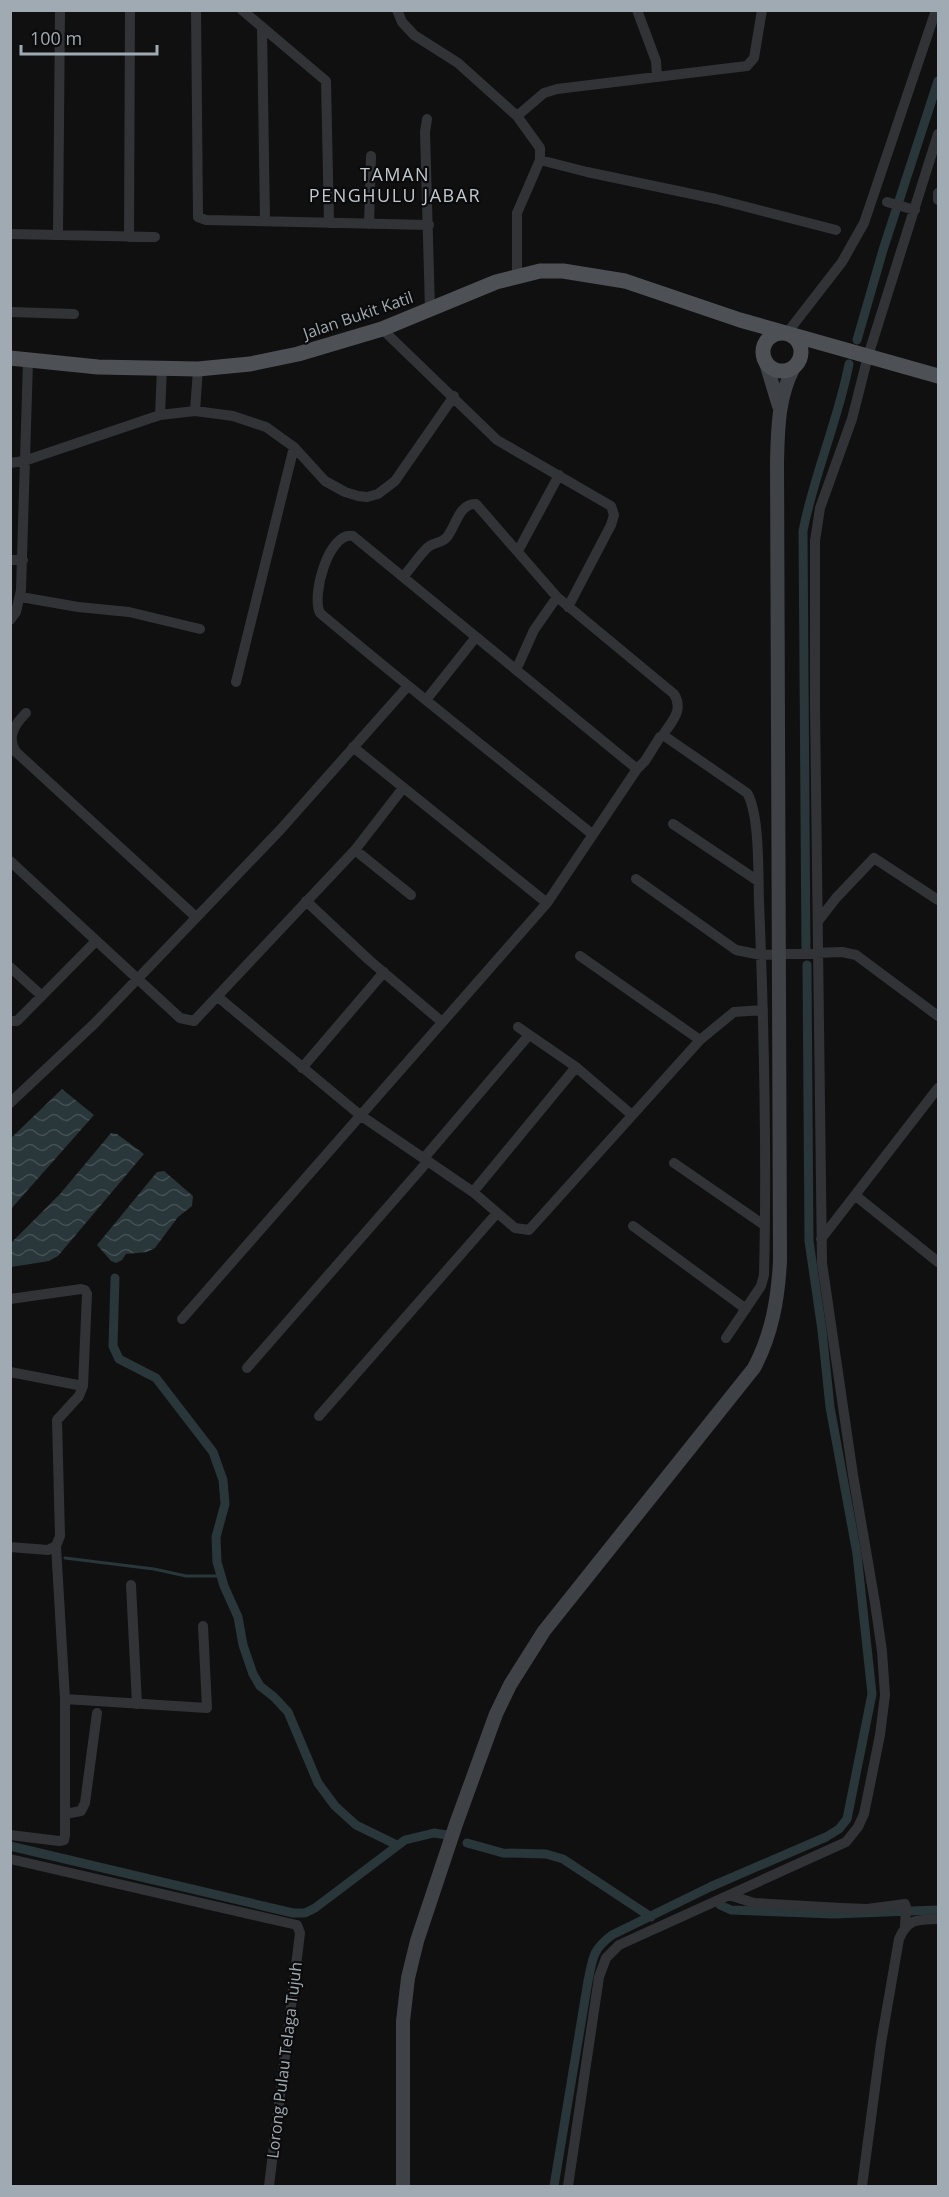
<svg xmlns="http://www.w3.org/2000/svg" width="949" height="2197" viewBox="0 0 949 2197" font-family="'Open Sans',sans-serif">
  <defs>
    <pattern id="water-waves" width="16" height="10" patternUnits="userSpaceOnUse" patternTransform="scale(1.5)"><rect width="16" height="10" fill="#29363a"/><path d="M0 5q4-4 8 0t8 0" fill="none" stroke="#455054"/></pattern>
  </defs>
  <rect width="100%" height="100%" fill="#101011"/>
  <path fill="url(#water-waves)" d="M62 1089 94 1115 11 1209V1138Z
    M111 1133 117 1134 144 1154 58 1256 49 1261 11 1267V1243L60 1194Z
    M164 1171 193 1196 192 1206 178 1217 155 1248 147 1252 126 1254 122 1260 116 1263 111 1261 97 1245 157 1172Z"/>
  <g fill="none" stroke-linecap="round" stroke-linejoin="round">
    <path stroke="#29363a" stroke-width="3" d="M65 1558 154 1569 186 1576H221"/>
    <path stroke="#29363a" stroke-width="9" d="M857 340 883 250 938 81
      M806 953 803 531C814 474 838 421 849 364
      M115 1278 113 1346 119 1359 156 1378 213 1452 223 1480 225 1504 216 1537 217 1562 224 1586 238 1617 243 1645 253 1674 260 1686 274 1697 288 1712 318 1783 335 1806 356 1825 397 1845
      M467 1843 503 1853 546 1854 563 1859 651 1917
      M10 1846 293 1913H305L315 1908 405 1840 434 1833 447 1835
      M720 1905 731 1910 834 1914 938 1910
      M554 2186 588 1981C593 1958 592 1950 612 1935L710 1887 826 1837 839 1829 847 1819 872 1694 857 1554 830 1407 822 1330 809 1241 807 965"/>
    <path stroke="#313336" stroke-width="10" d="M196 10 198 217 206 220 429 225
      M242 10 326 81 329 223
      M397 10 402 22 414 35 458 63 517 116 540 148V160L517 213V277
      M637 10 656 61 657 77
      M262 29 265 221
      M517 116 544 93 557 89 747 66 754 58 762 10
      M427 119 425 132 430 309
      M540 160 587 172 716 199 836 230
      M938 193V200
      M887 202 915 210
      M369 224 371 156
      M10 234 155 237
      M58 235 60 10
      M129 237 130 10
      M10 312 74 314
      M382 329 497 440 611 506 614 515 611 525 568 607
      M787 333 842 262 864 223 936 10
      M195 411 198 369
      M160 415 162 368
      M10 463 24 461 160 415 195 411 233 416 266 427 294 447 325 481 345 492 358 496 367 497 378 494 395 481 454 396
      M518 551 559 475
      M10 560H23
      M21 597 78 607 129 612 200 629
      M10 620 16 612 21 590 28 361
      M516 670 534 630 557 597
      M236 682 294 447
      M426 700 476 637
      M26 713C15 724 6 737 16 752L196 917
      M663 735 747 793C760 814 758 875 759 901 764 1025 767 1151 764 1275L761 1286 726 1338
      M353 747 547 903
      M673 824 758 881
      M592 834C501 760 409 688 320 613 311 595 329 531 353 536L637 769
      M355 850 411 895
      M10 861 180 1018 194 1021 355 850 403 788
      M636 879 736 950 761 955 842 952 856 955 938 1016
      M306 901 369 960 442 1022
      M819 920 836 898 874 858 938 900
      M580 956 700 1040
      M10 967 42 996
      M218 997 360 1115 473 1192 515 1228 529 1230 700 1040 734 1012 763 1010
      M12 1021H17L96 941
      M518 1027 576 1067 632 1115
      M302 1068 384 972
      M10 1103 94 1024 148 968 281 829 407 687
      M424 1158 529 1035
      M674 1163 764 1225
      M473 1192 576 1067
      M856 1196 938 1262
      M633 1226 746 1309
      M821 1239 938 1088
      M10 1299 81 1289 85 1290 87 1294 83 1386 79 1396 57 1420 60 1536 56 1546 65 1699V1835L64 1840 59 1841 10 1835
      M182 1319 547 903 637 769 645 761 660 737 663 735C672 721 684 710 674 694L557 597 476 504C459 503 456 526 447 537 441 544 433 542 427 548 418 557 411 568 403 577
      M247 1368 428 1161
      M10 1372 83 1386
      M319 1416 497 1213
      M10 1547 48 1550 56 1546
      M131 1585 137 1704
      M65 1699 207 1708 203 1626
      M65 1814 81 1811 85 1803 97 1713
      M10 1859 297 1925 300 1933 269 2186
      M729 1895 754 1903 842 1908 867 1909 905 1904 906 1907 905 1926
      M568 2186 599 1977 606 1958 619 1945 846 1842 858 1827 864 1814 880 1735 885 1695 882 1651 875 1603 853 1475 822 1263 815 707V541L820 508 852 419 868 356 938 134
      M862 2186 881 2043 899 1939C908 1918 917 1920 938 1919"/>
    <path stroke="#3f4246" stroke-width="14" d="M766 363 779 406
      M403 2186V2021L408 1978 417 1941 456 1824 496 1714 510 1685 544 1631 754 1368C772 1334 778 1299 780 1261L777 461C778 428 778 397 794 367"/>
    <path stroke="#4d5155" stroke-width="15" d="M763 352a19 19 0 1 1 38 0a19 19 0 1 1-38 0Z
      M10 358 98 367 198 369 250 364 298 354 382 329 496 282 540 271H563L625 281 740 320 938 376"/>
  </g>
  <g text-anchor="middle" stroke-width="4.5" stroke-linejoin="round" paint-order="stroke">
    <g font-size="16" fill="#a0aab2" stroke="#0b0b0c">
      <text transform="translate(358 315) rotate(-19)" y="6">Jalan Bukit Katil</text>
      <text transform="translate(284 2060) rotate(-83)" y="6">Lorong Pulau Telaga Tujuh</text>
    </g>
    <g font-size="18" letter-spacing="1.5" fill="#c1c8ce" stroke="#0b0b0c">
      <text x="395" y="181">TAMAN<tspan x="395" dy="21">PENGHULU JABAR</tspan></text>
    </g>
  </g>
  <rect width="949" height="2197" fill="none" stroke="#a0aab2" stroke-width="24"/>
  <path d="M21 45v9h136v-9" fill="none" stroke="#a0aab2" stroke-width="3"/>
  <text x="30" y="45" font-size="18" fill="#a0aab2" stroke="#0b0b0c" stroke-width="4.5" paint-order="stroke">100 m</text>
</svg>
